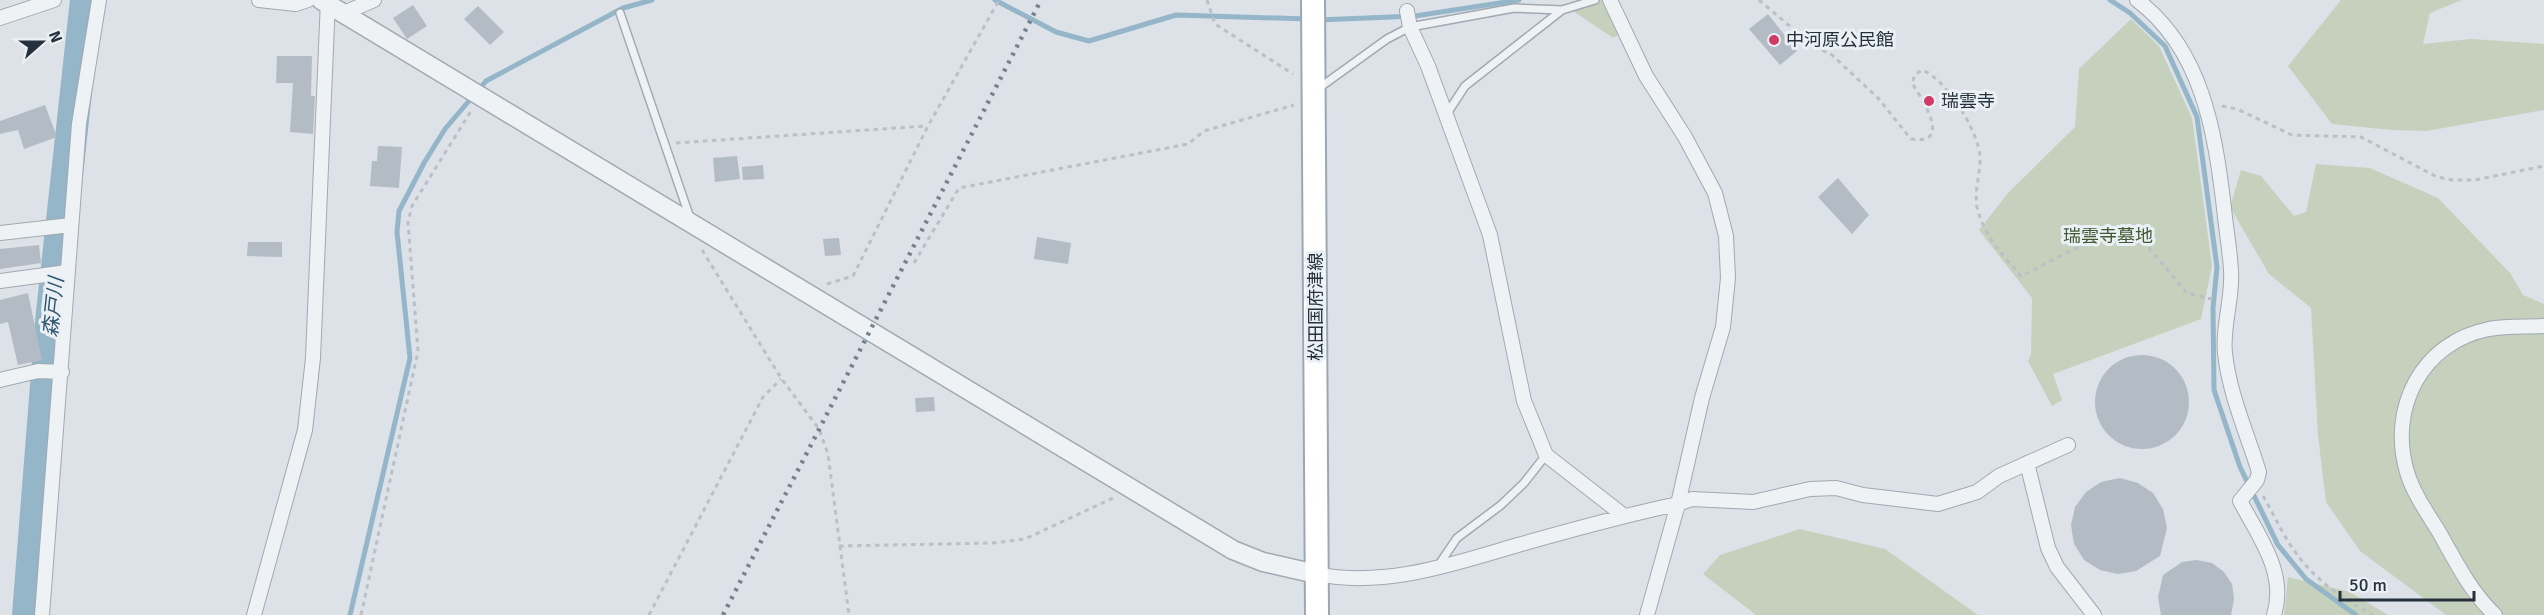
<svg xmlns="http://www.w3.org/2000/svg" width="2544" height="615" viewBox="0 0 2544 615" font-family="Signika,'Noto Sans JP',sans-serif">
  <rect width="100%" height="100%" fill="#dce2e7"/>
  <path fill="#c5d1bd" d="M1586 0H1602L1620 34 1613 38 1570 9Z
    M2341 0H2462L2430 13 2423 44 2471 39 2544 44V110L2427 131 2391 130 2332 124 2288 66Z
    M2131 19 2159 46 2192 118 2212 266 2201 319 2053 374 2062 400 2052 406 2028 361 2031 355 2032 298 1979 230 2008 193 2075 127 2079 69Z
    M2316 164 2370 168 2438 198 2510 273 2523 295 2544 304V615H2446L2360 551 2326 502 2318 435 2311 308 2269 274 2230 207 2241 170 2261 176 2294 216 2306 212Z
    M1800 529 1885 549 1978 615H1756L1703 574 1720 555Z
    M2288 577 2350 592 2388 615H2284Z"/>
  <g fill="none" stroke-linecap="round" stroke-linejoin="round">
    <path stroke="#95b5c9" stroke-width="5" d="M995 0 1056 32 1089 41 1176 15 1308 19
      M2110 0 2130 13 2165 46 2197 117 2217 267 2213 308 2214 390 2240 467 2278 545 2306 579 2356 615
      M1318 20 1415 16 1519 0
      M350 615 410 358 397 232 399 211 424 163 445 129 486 81 623 8 652 0"/>
    <path stroke="#95b5c9" stroke-width="32" d="M28 615 51 322 86 0"/>
  </g>
  <path fill="#b3bbc4" d="M413 5 427 26 407 39 393 18Z
    M478 6 504 32 490 45 464 19Z
    M1768 14 1797 51 1780 65 1749 29Z
    M277 56H312L311 96H315L313 134 290 132 293 83H276Z
    M45 105 57 137 24 149 18 130 0 134V121Z
    M378 146 402 147 399 188 370 186 372 161H377Z
    M737 156 740 179 715 182 713 158Z
    M763 165 764 179 743 180 742 167Z
    M1838 178 1869 215 1852 234 1818 197Z
    M1037 237 1071 243 1068 264 1034 259Z
    M839 238 841 255 825 256 823 239Z
    M248 242H282V257L247 256Z
    M39 245 41 263 0 269V249Z
    M28 293 42 360 18 365 8 322 0 324V300Z
    M2095 402a47 47 0 1 1 94 0a47 47 0 1 1-94 0Z
    M934 397 935 411 916 412 915 398Z
    M2120 478 2138 483 2153 493 2163 509 2167 528 2160 556 2136 571 2118 574 2100 570 2084 560 2074 544 2071 525 2075 507 2086 492 2101 482Z
    M2197 560 2212 563 2224 572 2232 584 2234 599 2231 615H2161L2158 597 2163 575 2182 562Z"/>
  <g fill="none" stroke-linecap="round" stroke-linejoin="round">
    <defs>
      <path id="service" d="M620 13 690 218
        M1319 88 1387 39 1410 27 1514 8 1562 10 1595 0
        M1446 115 1465 86 1562 10
        M1438 566 1457 538 1501 505 1524 483 1546 455"/>
      <path id="minor" d="M259 0 296 4 308 0
        M2137 0C2202 49 2215 131 2224 208 2226 229 2230 250 2231 271 2233 298 2222 327 2225 353 2229 393 2247 433 2259 472L2257 480 2240 501C2259 537 2287 573 2274 615
        M1407 11 1410 27 1428 66 1490 235 1524 401 1546 455 1623 515
        M344 13 374 0
        M0 18 54 0
        M0 233 71 225
        M0 281 67 272
        M0 380 38 371 62 372
        M2027 463 2048 548 2057 567 2094 615
        M1316 574C1385 588 1453 564 1518 545 1571 530 1624 515 1678 504L1702 398 1723 327 1728 278 1726 236 1715 193 1685 137 1646 76 1610 0
        M42 615 79 124 99 0
        M254 615 305 430 313 358 328 0
        M1647 615 1678 504 1692 499 1753 502 1810 489 1836 488 1863 495 1938 504 1977 492 1999 476 2068 445
        M2495 615C2470 591 2456 562 2439 532 2428 514 2413 493 2407 472 2388 408 2422 342 2489 329 2507 326 2526 327 2544 326"/>
      <path id="tertiary" d="M321 0 1233 550 1263 562 1316 574"/>
      <path id="primary" d="M1313 0 1317 615"/>
    </defs>
    <use href="#service" stroke="#a1a9b1" stroke-width="10"/>
    <use href="#minor" stroke="#a1a9b1" stroke-width="16"/>
    <use href="#tertiary" stroke="#a1a9b1" stroke-width="21"/>
    <use href="#primary" stroke="#9ba8b3" stroke-width="26"/>
    <path stroke="#bac0c5" stroke-width="3" stroke-dasharray="4.5 4.5" stroke-linecap="butt" d="M1207 0 1215 24 1293 74
      M1759 0 1812 45 1832 55 1878 98 1911 139C1954 146 1921 98 1912 83L1915 75 1922 70C1947 79 1981 135 1980 160 1980 175 1974 192 1977 207 1984 236 2002 254 2021 276 2052 262 2111 222 2143 241L2187 293 2215 300
      M2222 106 2237 109 2292 135 2361 137 2437 177 2453 180H2475L2544 166
      M676 143 926 126
      M702 250 781 378 819 429 828 454 849 615
      M914 263 959 188 1188 144 1204 131 1294 105
      M827 284 853 276 928 126 999 0
      M2263 496C2274 514 2283 536 2296 553 2315 580 2344 600 2373 615
      M839 546 993 543 1025 539 1113 498
      M361 615 418 351 408 222 412 206 471 111
      M649 615 763 397 781 379"/>
    <use href="#service" stroke="#eff2f5" stroke-width="7"/>
    <use href="#minor" stroke="#eff2f5" stroke-width="14"/>
    <use href="#tertiary" stroke="#eff2f5" stroke-width="18"/>
    <use href="#primary" stroke="#fff" stroke-width="22"/>
    <path stroke="#758391" stroke-width="4.5" stroke-dasharray="3 6" stroke-linecap="butt" d="M723 615 1041 0"/>
  </g>
  <g fill="#d23a66" stroke="#ebf0f4" stroke-width="2">
    <circle cx="1774" cy="40" r="6"/>
    <circle cx="1929" cy="101" r="6"/>
  </g>
  <g text-anchor="middle" stroke-width="6" stroke-linejoin="round" paint-order="stroke">
    <g font-size="18" fill="#25313d" stroke="#ebf0f4" text-anchor="start">
      <text x="1786" y="46">中河原公民館</text>
      <text x="1941" y="107">瑞雲寺</text>
    </g>
    <g font-size="18" fill="#3f5932" stroke="#ebf0f4">
      <text x="2108" y="242">瑞雲寺墓地</text>
    </g>
    <g font-size="18" fill="#25313d" stroke="#ebf0f4">
      <text transform="translate(1316 307) rotate(-90)" y="6">松田国府津線</text>
    </g>
    <g font-size="20" font-style="italic" fill="#2e5672" stroke="#ebf0f4">
      <text transform="translate(53 307) rotate(-84)" y="7">森戸川</text>
    </g>
  </g>
  <g transform="translate(42 42) rotate(69)" stroke="#ebf0f4" stroke-width="4.5" paint-order="stroke">
  <path d="M0-4.5L10 22L0 15L-10 22Z" fill="#25313d"/>
  <text y="-9" font-size="16" font-weight="bold" text-anchor="middle" fill="#25313d">N</text>
  </g>
  <path d="M2340 591v9h134v-9" fill="none" stroke="#25313d" stroke-width="3"/>
  <text x="2349" y="591" font-size="18" fill="#25313d" stroke="#ebf0f4" stroke-width="4.5" paint-order="stroke">50 m</text>
</svg>
